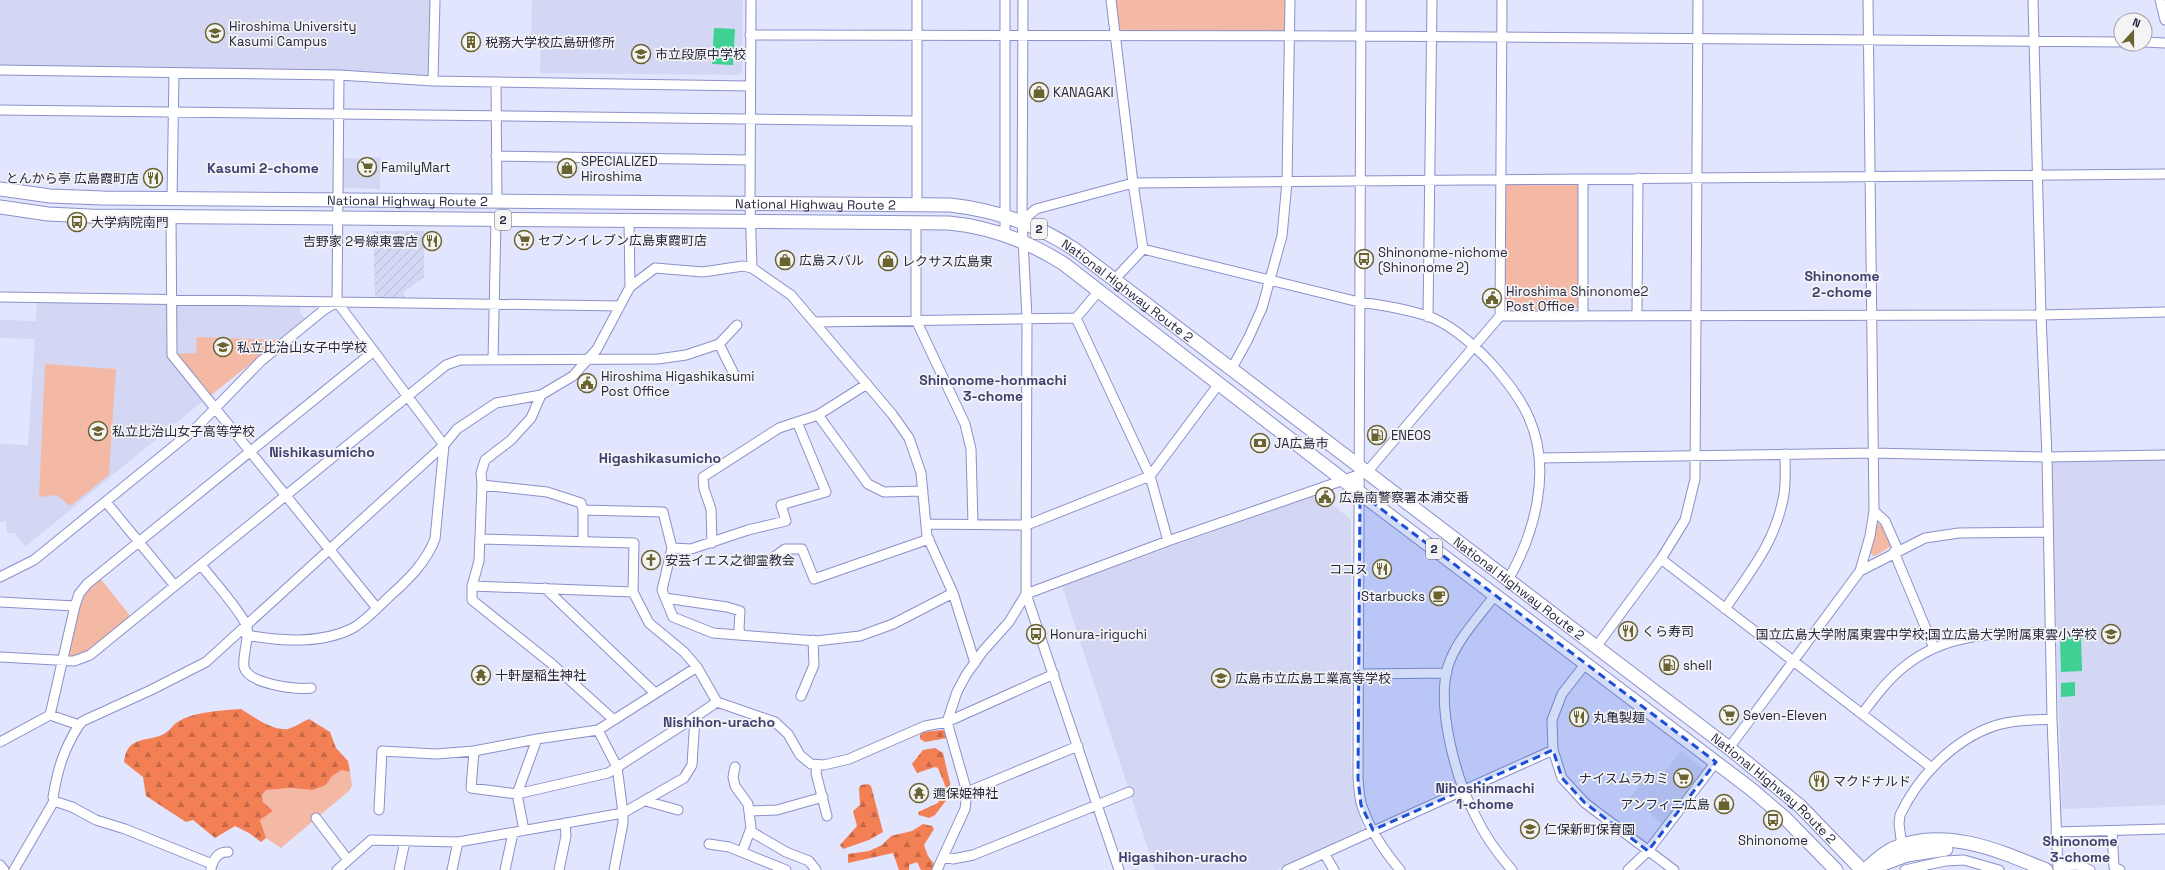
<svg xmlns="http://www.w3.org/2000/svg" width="2165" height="870" viewBox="0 0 2165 870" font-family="'Space Grotesk','Noto Sans JP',sans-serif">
  <defs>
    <pattern id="industrial-furrows" width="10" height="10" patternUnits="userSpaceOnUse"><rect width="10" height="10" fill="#d3d7f3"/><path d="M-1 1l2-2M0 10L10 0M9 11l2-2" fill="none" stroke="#b5b9d1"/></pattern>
    <pattern id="forest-firs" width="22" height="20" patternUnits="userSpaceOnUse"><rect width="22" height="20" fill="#f37f54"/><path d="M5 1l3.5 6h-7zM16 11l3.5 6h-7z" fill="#c56847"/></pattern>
  </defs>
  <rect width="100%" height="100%" fill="#e2e5fe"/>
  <path fill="#d3d7f3" d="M0 0H431L430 73 427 77H394L393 72 0 66Z
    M532 0H743L742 72 739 75 540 73 541 36H531Z
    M373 157H381L380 189 342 188V158L372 159Z
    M37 301 166 303 169 305 168 356 203 399V401L25 547 14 533H7L6 522H0V444L28 445 35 339 0 338V320L36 321Z
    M178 302 300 304V312L305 319 213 394 208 393 176 354V304Z
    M2165 459V805L2062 809 2051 462 2053 460Z
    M1312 496 1327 506 1332 504 1351 520V769L1354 798 1363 829 1277 870H1155L1062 586Z
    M1681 751 1705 770 1664 825 1630 798 1650 772 1659 779Z"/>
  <path fill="url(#industrial-furrows)" d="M373 231H424V277L403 293 405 298H375Z"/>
  <path fill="#f4b9a5" d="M1115 0H1287V31L1284 33 1124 32 1119 28Z
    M1575 183 1579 186V305L1575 310H1507L1504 307 1505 188 1507 184Z
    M197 337 280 340 211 395 176 354 196 353Z
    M45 364 116 369 109 475 70 506 56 495 39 497Z
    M1881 523 1893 545 1875 556 1872 555 1870 552 1876 525Z
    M99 577 132 618 89 653 68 658 66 654 79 598Z
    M342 770 350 772 352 785 350 790 281 848 266 838 260 820 273 811 263 802 262 795 266 790 290 788 313 790 326 785 332 776Z"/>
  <path fill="url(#forest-firs)" d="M241 709C254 717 272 731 288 729 295 727 302 722 309 719L330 732 336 748 348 761 350 772 342 770 332 776 326 785 313 790 290 788 266 790 262 795 263 802 273 811 260 820 266 838 261 842 249 833 235 826 215 838 193 820 186 822 146 796 143 777 124 762C127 737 143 742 162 735 170 732 173 723 181 720 196 712 224 710 241 709Z
    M942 730 947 732V738L925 742 920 739V735L923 732Z
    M935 748 943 753 950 783 948 798 935 815 929 818 919 815 918 812 938 803 945 785 938 768 935 767 917 773 912 764 923 750Z
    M868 784 871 786 883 832 869 840 843 849 840 845 857 826 853 811 860 805 859 788 861 785Z
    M923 824 932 826 934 829 924 845 928 856 934 864 932 870H921L917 862 909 865V870H899L893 853 848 863V854L869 851 882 845 891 836 912 831Z"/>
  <path fill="#3fd193" d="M714 28 735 29 733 65 712 64Z
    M2081 636 2082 671 2061 672 2060 637Z
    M2075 682V696L2061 697V683Z"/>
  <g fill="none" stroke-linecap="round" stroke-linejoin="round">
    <defs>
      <path id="minor" d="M751 0 750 203 752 268
        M1023 0 1022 221 1027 318 1026 594 1119 870
        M1111 0 1133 183 1143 249
        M1361 0 1358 779C1359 787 1359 798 1362 806 1370 830 1384 851 1400 870
        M2033 0 2041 315 2047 457 2052 719 2058 870
        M2160 0 2165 20
        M750 35 1360 36 2121 42
        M2145 42 2165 43
        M0 70 339 75 433 81 749 86
        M433 81 435 0
        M496 82 497 201
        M0 110 917 121
        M496 156 750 160
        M172 199 174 73
        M917 205V0
        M171 217 172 355 376 607
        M1022 221 1036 209 1133 183 2165 174
        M916 223V320L965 424 971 449 973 524
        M1005 234V0
        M1114 280 1143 249 1359 302C1383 305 1405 309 1428 316 1452 325 1473 344 1491 363 1505 379 1520 397 1529 418 1552 470 1535 533 1508 580
        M630 287 655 268 703 272 743 266 752 268 791 295 892 414 909 438 921 473 927 536 953 593 975 663
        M0 297 620 306
        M1500 316 2041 315 2165 312
        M1583 316V179
        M1637 316 1638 178
        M1428 317 1432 0
        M1076 318 1150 476 1168 541
        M814 322 1076 318 1098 292
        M719 344 734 374
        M493 360 496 220
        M1232 368 1248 339 1262 308 1282 236 1287 182 1290 0
        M541 395 531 418 511 440 485 460 481 473 482 485 479 561 472 586V600L552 664 614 720
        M818 415 868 484 884 492 923 491
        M1539 458 1872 453 2047 457 2165 455
        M482 485 547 492 581 503 583 510V542
        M106 502 175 586
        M583 510 663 512 672 548 662 590 673 617 713 633 816 641 860 636 893 624 953 593
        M1874 511 1885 521 1898 550
        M926 524 1027 525 1150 476 1218 385
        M480 539 634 543 633 592 649 623 684 652 697 667 717 702
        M712 543 711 509 704 489 703 477 779 428 818 415 867 384
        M672 548 691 549 748 530 786 521 781 505 826 492 797 422
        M1894 552 1934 648
        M1661 559 1932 768
        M766 563 785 549H802L814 579 929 539
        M201 565C216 584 234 603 246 624 251 633 242 655 244 667 248 684 296 690 311 688
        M1860 571 1870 536 1874 511 1868 0
        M0 577 34 560 196 428 261 361 325 309 337 302
        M472 586 633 592
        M545 588 655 693
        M1495 595C1479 617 1457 639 1448 666 1436 707 1456 780 1476 817 1485 836 1498 854 1512 870
        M665 598 727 607 740 611 739 629 741 635
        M0 602 75 606
        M1725 609C1751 570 1776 542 1784 494 1786 481 1785 467 1785 454
        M246 635C278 641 321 644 351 629 364 623 380 605 391 595 409 579 426 562 435 539L444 445 337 302 339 75
        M1596 647 1661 559 1685 520 1695 479 1698 0
        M0 657 74 661 90 655 446 365 460 360 658 359 686 355 719 344 737 325
        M1586 663 1562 694 1552 720 1553 750 1562 778 1585 803 1674 870
        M1359 674 1447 673
        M801 696 814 665 813 640
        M1862 714C1875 697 1888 679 1905 666 1947 632 1998 633 2050 633
        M50 715 79 725 83 721 151 690 206 662 444 445 457 429 496 403 541 395 573 376 597 349 630 287 629 221
        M598 730 617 767 623 813V823L614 870
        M0 742 50 715 75 606 79 594 87 584 374 351
        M1729 748 1860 571 1925 538 1959 533 2048 532
        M474 751 471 788 517 794 608 773 695 717
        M817 765 816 773 827 816
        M735 767 733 777 735 786 748 804 751 828 742 852
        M967 792 1078 746
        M648 798 649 802 678 810
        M54 801 72 807 96 820 125 829 212 864
        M379 810 382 751 436 754 474 751 537 739
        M749 811 777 810 823 797
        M316 818 348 860
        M524 830 517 794 537 739 598 730 697 667
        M750 831 786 852 809 861 816 870
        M2112 831 2114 867 2120 870
        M2056 832 2165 829
        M709 844 729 847 786 870
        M1902 846 1899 824 1900 815C1918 777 1953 740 1994 726 2013 720 2033 720 2052 719
        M1324 853 1334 870
        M944 857 953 859 973 855 1129 792
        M0 865 4 870
        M2058 866 2078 865 2090 870
        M211 869C213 860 218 851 228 852
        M14 870 54 801 53 797C58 768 63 751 79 725
        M337 870 371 840 458 842 623 813 684 778 692 765 695 717 717 702 775 722 788 734 800 755 811 764 824 765 849 759 925 726 947 722 1054 674
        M399 870 405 841
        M452 870 458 842
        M505 870 513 833
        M559 870 566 836 565 823
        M937 870 965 809 967 792 947 722 957 692 966 675 983 651 1009 622 1026 594 1168 541 1367 472 1500 316 1502 0
        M1287 870 1553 750
        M1628 870 1648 851 1716 762
        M1905 870 1945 861 1964 860 1999 870"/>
      <g id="highway">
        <path id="s1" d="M0 189 50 196 103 198 950 205C995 210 1036 224 1074 249L1729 748 1800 806 1862 870"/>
        <path d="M0 207 48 214 90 216 949 223C991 227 1028 241 1064 264L1360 493 1751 789 1785 818 1836 870"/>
        <path d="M1875 867 1907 855 1946 849"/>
        <path d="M1865 870C1873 863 1882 854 1892 849 1943 826 1998 850 2046 870"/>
      </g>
    </defs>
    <use href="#minor" stroke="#8b90ca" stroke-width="11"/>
    <use href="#highway" stroke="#8b90ca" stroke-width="15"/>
    <use href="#minor" stroke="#fff" stroke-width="9"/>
    <use href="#highway" stroke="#fff" stroke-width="13"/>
  </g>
  <path fill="#1d4ed8" fill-opacity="0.2" stroke="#1d4ed8" stroke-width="3" stroke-dasharray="8 5" stroke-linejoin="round" d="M1360 493 1716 762 1648 851 1585 803 1562 778 1553 750 1373 830 1361 805 1358 779Z"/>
  <defs>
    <symbol id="university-ring" viewBox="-11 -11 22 22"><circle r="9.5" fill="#f4f4f4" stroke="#6a622f" stroke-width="1.5"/><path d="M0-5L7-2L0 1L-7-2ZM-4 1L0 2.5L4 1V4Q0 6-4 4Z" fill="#6a622f"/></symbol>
    <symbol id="building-ring" viewBox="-11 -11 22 22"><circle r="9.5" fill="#f4f4f4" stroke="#6a622f" stroke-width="1.5"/><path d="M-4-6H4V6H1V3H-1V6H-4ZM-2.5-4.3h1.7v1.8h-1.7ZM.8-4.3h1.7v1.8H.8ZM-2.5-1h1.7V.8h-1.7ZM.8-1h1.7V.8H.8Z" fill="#6a622f"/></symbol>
    <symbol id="school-ring" viewBox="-11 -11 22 22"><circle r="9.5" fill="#f4f4f4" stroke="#6a622f" stroke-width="1.5"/><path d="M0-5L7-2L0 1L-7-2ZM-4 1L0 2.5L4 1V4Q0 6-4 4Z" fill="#6a622f"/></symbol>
    <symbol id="shop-ring" viewBox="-11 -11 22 22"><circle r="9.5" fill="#f4f4f4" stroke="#6a622f" stroke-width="1.5"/><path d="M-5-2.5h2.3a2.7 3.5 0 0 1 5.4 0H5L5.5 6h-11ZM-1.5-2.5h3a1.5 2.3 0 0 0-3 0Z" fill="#6a622f"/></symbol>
    <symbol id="supermarket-ring" viewBox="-11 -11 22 22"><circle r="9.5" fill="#f4f4f4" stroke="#6a622f" stroke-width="1.5"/><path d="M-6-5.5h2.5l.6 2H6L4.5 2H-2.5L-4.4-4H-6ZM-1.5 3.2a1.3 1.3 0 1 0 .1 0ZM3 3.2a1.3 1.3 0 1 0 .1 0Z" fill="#6a622f"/></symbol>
    <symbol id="restaurant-ring" viewBox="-11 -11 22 22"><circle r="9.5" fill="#f4f4f4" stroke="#6a622f" stroke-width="1.5"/><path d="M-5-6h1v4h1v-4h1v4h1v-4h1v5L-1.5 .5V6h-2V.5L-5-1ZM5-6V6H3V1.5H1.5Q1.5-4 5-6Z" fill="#6a622f"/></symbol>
    <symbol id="bus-ring" viewBox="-11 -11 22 22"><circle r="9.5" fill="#f4f4f4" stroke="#6a622f" stroke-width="1.5"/><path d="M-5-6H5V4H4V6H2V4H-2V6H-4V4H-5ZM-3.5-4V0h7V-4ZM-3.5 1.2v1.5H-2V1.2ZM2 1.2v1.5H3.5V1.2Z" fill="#6a622f"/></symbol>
    <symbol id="civic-ring" viewBox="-11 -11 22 22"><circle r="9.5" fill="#f4f4f4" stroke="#6a622f" stroke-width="1.5"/><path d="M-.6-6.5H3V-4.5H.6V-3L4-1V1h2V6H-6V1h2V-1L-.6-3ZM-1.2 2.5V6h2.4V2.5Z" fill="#6a622f"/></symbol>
    <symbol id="fuel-ring" viewBox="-11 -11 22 22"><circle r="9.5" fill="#f4f4f4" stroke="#6a622f" stroke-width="1.5"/><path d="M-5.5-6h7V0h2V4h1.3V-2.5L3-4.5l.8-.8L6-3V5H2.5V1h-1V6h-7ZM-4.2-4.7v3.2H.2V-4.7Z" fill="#6a622f"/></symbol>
    <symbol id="bank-ring" viewBox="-11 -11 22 22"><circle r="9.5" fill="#f4f4f4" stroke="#6a622f" stroke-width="1.5"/><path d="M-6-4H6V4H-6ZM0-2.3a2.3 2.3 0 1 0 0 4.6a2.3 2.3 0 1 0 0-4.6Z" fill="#6a622f"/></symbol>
    <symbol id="church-ring" viewBox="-11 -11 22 22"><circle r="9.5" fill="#f4f4f4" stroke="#6a622f" stroke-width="1.5"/><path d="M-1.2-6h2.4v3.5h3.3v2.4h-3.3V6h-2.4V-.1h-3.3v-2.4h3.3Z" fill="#6a622f"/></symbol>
    <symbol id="cafe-ring" viewBox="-11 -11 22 22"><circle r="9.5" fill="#f4f4f4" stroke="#6a622f" stroke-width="1.5"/><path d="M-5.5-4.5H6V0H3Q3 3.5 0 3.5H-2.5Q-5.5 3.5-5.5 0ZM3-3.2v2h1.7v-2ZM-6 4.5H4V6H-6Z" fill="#6a622f"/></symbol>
    <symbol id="temple-ring" viewBox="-11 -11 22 22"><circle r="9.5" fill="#f4f4f4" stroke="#6a622f" stroke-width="1.5"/><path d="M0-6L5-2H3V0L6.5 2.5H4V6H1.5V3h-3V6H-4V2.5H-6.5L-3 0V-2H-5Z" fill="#6a622f"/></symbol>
  </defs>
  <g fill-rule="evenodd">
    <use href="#university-ring" x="204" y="22" width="22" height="22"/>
    <use href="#building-ring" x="460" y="31" width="22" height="22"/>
    <use href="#school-ring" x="630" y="43" width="22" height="22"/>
    <use href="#shop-ring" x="1028" y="81" width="22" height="22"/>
    <use href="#supermarket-ring" x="356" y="156" width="22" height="22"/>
    <use href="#shop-ring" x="556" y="157" width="22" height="22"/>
    <use href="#restaurant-ring" x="142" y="167" width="22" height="22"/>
    <use href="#bus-ring" x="66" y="211" width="22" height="22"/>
    <use href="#supermarket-ring" x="513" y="229" width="22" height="22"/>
    <use href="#restaurant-ring" x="421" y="230" width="22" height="22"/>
    <use href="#bus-ring" x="1353" y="248" width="22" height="22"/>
    <use href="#shop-ring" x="774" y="249" width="22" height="22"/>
    <use href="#shop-ring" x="877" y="250" width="22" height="22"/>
    <use href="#civic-ring" x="1481" y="287" width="22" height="22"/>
    <use href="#school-ring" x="212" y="336" width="22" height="22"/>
    <use href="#civic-ring" x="576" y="372" width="22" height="22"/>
    <use href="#school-ring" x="87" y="420" width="22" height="22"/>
    <use href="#fuel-ring" x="1366" y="424" width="22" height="22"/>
    <use href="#bank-ring" x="1249" y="432" width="22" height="22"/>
    <use href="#civic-ring" x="1314" y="486" width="22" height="22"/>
    <use href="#church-ring" x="640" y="549" width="22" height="22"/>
    <use href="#restaurant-ring" x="1371" y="558" width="22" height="22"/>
    <use href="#cafe-ring" x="1428" y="585" width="22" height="22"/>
    <use href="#restaurant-ring" x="1617" y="620" width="22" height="22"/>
    <use href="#bus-ring" x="1025" y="623" width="22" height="22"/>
    <use href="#school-ring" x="2100" y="623" width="22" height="22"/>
    <use href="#fuel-ring" x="1658" y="654" width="22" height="22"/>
    <use href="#temple-ring" x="470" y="664" width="22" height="22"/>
    <use href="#school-ring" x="1210" y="667" width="22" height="22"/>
    <use href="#supermarket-ring" x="1718" y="704" width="22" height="22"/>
    <use href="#restaurant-ring" x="1568" y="706" width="22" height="22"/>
    <use href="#supermarket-ring" x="1672" y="767" width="22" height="22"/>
    <use href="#restaurant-ring" x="1808" y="770" width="22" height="22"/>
    <use href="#temple-ring" x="908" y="782" width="22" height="22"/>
    <use href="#shop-ring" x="1713" y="793" width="22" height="22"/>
    <use href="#bus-ring" x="1762" y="809" width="22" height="22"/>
    <use href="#school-ring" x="1519" y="818" width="22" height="22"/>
  </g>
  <g text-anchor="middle" stroke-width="3.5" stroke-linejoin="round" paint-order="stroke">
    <g fill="#f4f4f4" stroke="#646475" stroke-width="1">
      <rect x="495" y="210" width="16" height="20" rx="3"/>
      <rect x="1031" y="219" width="16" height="20" rx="3"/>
      <rect x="1426" y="539" width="16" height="20" rx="3"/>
    </g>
    <g font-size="12" font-weight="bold" fill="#26273f">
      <text x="503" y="224">2</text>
      <text x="1039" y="233">2</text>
      <text x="1434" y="553">2</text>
    </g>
    <g font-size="13" fill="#26273f" stroke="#f4f4f4" text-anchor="start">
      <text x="229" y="31">Hiroshima University<tspan x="229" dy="15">Kasumi Campus</tspan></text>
      <text x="485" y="47">税務大学校広島研修所</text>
      <text x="655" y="59">市立段原中学校</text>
      <text x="1053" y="97">KANAGAKI</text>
      <text x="581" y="166">SPECIALIZED<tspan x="581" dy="15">Hiroshima</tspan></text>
      <text x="381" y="172">FamilyMart</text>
      <text x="139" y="183" text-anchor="end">とんから亭 広島霞町店</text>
      <text x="91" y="227">大学病院南門</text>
      <text x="538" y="245">セブンイレブン広島東霞町店</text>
      <text x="418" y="246" text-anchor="end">吉野家 2号線東雲店</text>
      <text x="1378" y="257">Shinonome-nichome<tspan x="1378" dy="15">(Shinonome 2)</tspan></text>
      <text x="799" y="265">広島スバル</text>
      <text x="902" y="266">レクサス広島東</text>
      <text x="1506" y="296">Hiroshima Shinonome2<tspan x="1506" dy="15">Post Office</tspan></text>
      <text x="237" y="352">私立比治山女子中学校</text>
      <text x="601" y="381">Hiroshima Higashikasumi<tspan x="601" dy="15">Post Office</tspan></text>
      <text x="112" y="436">私立比治山女子高等学校</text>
      <text x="1391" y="440">ENEOS</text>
      <text x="1274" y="448">JA広島市</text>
      <text x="1339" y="502">広島南警察署本浦交番</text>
      <text x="665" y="565">安芸イエス之御霊教会</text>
      <text x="1368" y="574" text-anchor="end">ココス</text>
      <text x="1425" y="601" text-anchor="end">Starbucks</text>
      <text x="1642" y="636">くら寿司</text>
      <text x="1050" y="639">Honura-iriguchi</text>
      <text x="2097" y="639" text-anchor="end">国立広島大学附属東雲中学校;国立広島大学附属東雲小学校</text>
      <text x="1683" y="670">shell</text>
      <text x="495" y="680">十軒屋稲生神社</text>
      <text x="1235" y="683">広島市立広島工業高等学校</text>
      <text x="1743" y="720">Seven-Eleven</text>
      <text x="1593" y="722">丸亀製麺</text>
      <text x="1669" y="783" text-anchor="end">ナイスムラカミ</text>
      <text x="1833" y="786">マクドナルド</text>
      <text x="933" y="798">邇保姫神社</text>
      <text x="1710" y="809" text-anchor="end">アンフィニ広島</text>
      <text x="1544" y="834">仁保新町保育園</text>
      <text x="1773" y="845" text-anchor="middle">Shinonome</text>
    </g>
    <g font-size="13" fill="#26273f" stroke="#f4f4f4">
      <text dy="5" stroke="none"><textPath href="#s1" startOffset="408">National Highway Route 2</textPath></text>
      <text dy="5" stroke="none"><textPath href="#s1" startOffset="816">National Highway Route 2</textPath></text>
      <text dy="5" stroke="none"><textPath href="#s1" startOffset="1151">National Highway Route 2</textPath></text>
      <text dy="5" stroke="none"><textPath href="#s1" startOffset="1643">National Highway Route 2</textPath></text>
      <text dy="5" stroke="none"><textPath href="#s1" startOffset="1967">National Highway Route 2</textPath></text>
    </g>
    <g font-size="14" font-weight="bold" fill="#3e3f73" stroke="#f4f4f4">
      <text x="263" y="173">Kasumi 2-chome</text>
      <text x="1842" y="281">Shinonome<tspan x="1842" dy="16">2-chome</tspan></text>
      <text x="993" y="385">Shinonome-honmachi<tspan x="993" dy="16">3-chome</tspan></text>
      <text x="322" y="457">Nishikasumicho</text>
      <text x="660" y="463">Higashikasumicho</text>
      <text x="719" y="727">Nishihon-uracho</text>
      <text x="1485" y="793">Nihoshinmachi<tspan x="1485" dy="16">1-chome</tspan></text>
      <text x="2080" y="846">Shinonome<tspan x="2080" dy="16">3-chome</tspan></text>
      <text x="1183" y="862">Higashihon-uracho</text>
    </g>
  </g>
  <g transform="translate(2133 32) rotate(21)"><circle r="19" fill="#f4f4f4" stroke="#a2a2ac"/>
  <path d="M0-3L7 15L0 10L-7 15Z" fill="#6a622f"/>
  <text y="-6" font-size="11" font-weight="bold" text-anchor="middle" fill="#26273f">N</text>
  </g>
</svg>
